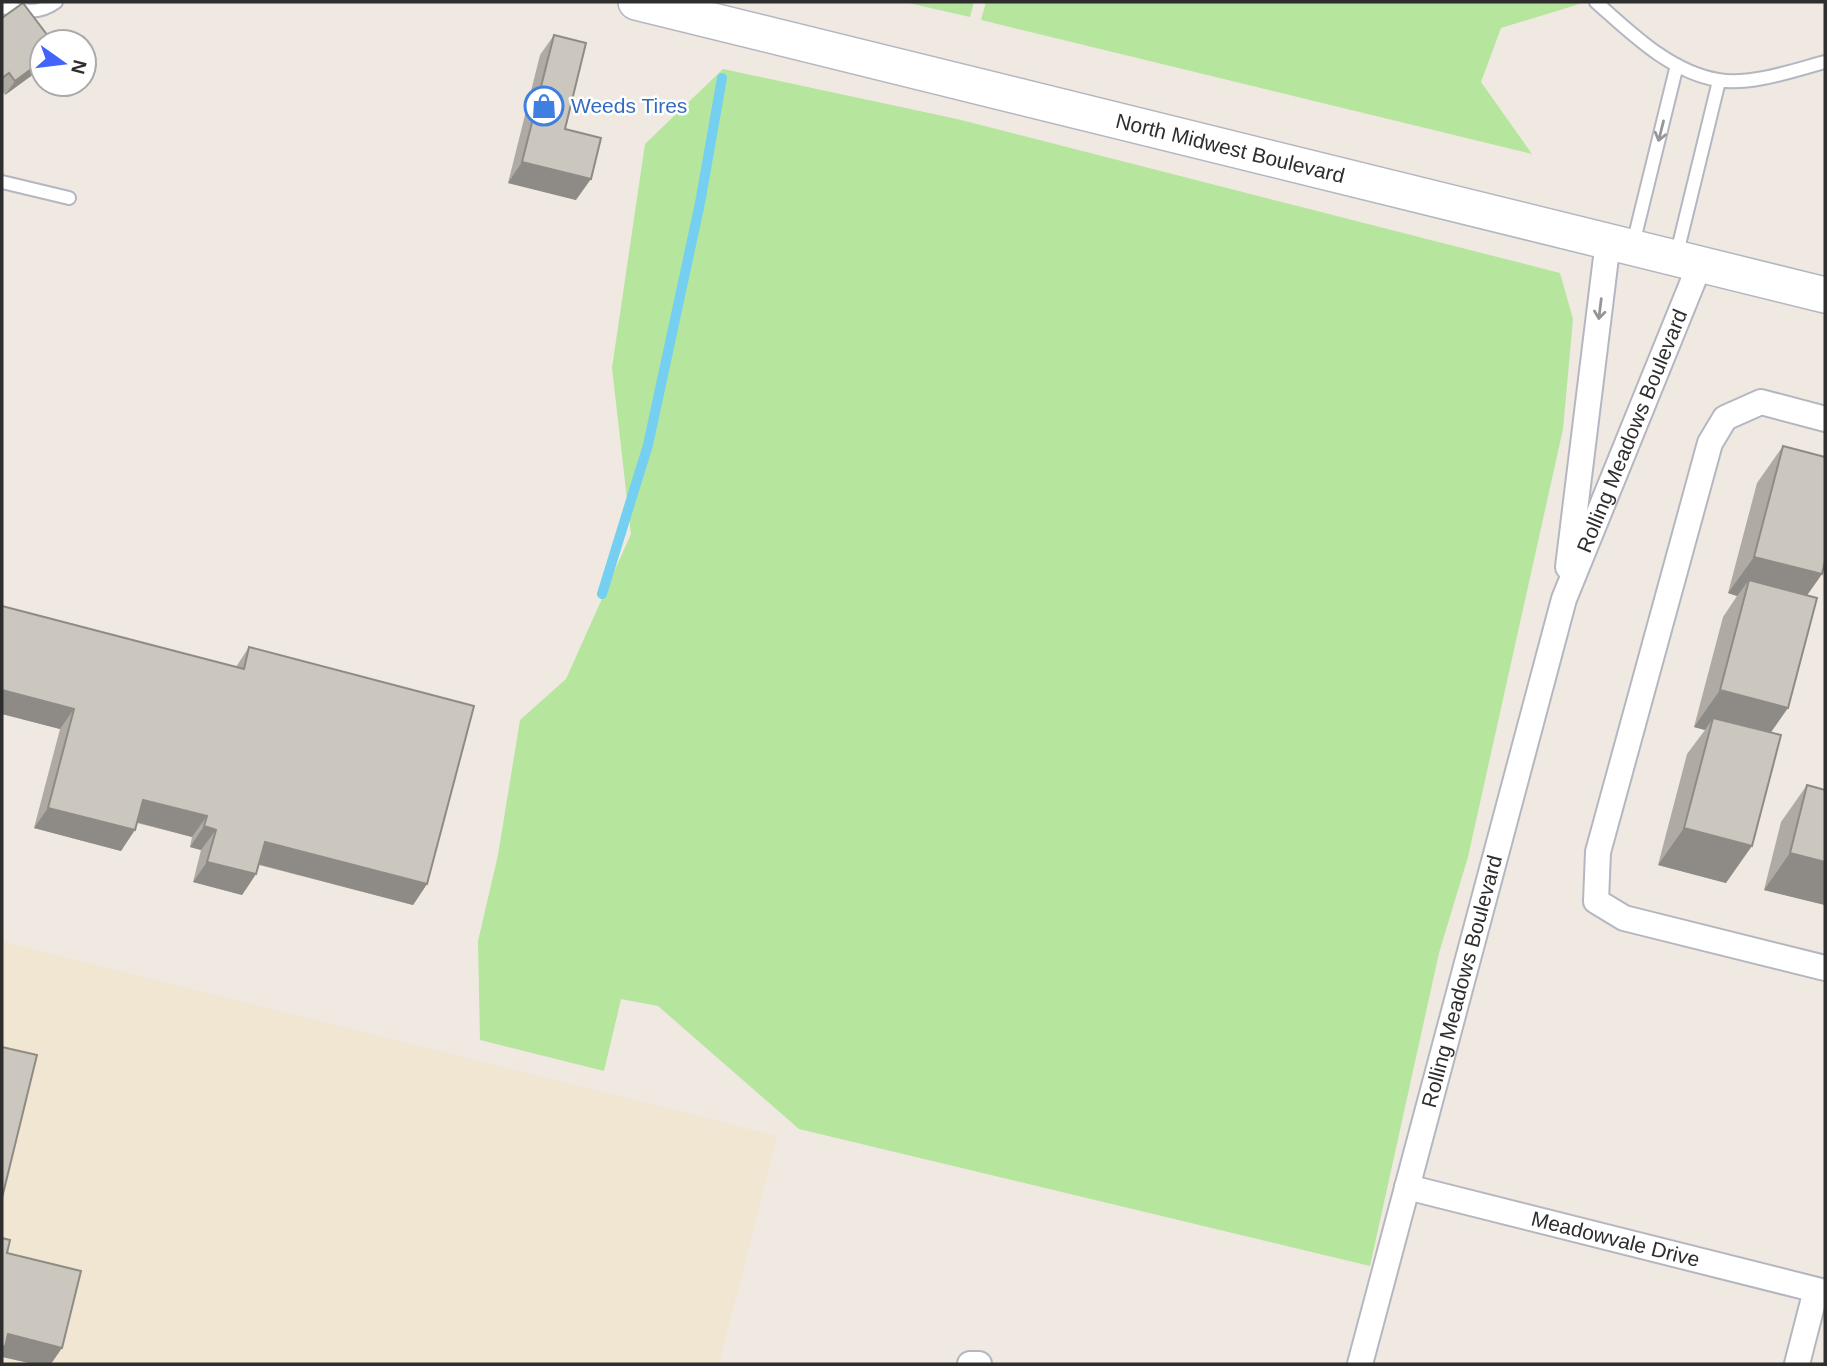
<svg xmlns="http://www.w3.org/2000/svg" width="1827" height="1366" viewBox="0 0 1827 1366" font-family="Helvetica,sans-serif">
  <rect width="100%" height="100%" fill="#efe9e1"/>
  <path fill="#f0e6d1" d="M2 941 777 1136 719 1364H2Z"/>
  <path fill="#b6e59e" d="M904 2H974L970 17Z
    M986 2H1586L1501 28 1481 82 1532 154 981 20Z
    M723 69 957 119 1560 273 1573 319 1563 429 1468 857 1439 953 1370 1266 799 1129 658 1006 621 999 604 1071 480 1040 478 941 498 855 520 720 566 679 631 534 612 368 645 144Z"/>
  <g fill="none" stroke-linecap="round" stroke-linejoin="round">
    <path stroke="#75cff0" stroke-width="10" d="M602 594 648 445 700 203 722 78"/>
    <defs>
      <path id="lane" d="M1596 2C1631 33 1670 72 1718 80 1750 86 1795 70 1825 62
        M2 7C23 11 38 15 56 2
        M2 182 69 198
        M1633 244 1677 65
        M1676 257 1719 81"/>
      <g id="street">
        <path d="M1825 419 1761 402 1725 418 1710 443 1598 852 1596 901 1624 918 1825 968"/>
        <path d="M1568 567 1608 241"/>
        <path id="s1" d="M1407 1187 1825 1292"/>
        <path d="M970 1364H979"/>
        <path id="s2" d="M1360 1364 1564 599 1700 264"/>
        <path d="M1797 1364 1816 1290"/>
      </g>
      <g id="secondary">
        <path id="s3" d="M636 2 1825 295"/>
      </g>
    </defs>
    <use href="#lane" stroke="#b4b7c1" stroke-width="16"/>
    <use href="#street" stroke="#b4b7c1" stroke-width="28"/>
    <use href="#secondary" stroke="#b4b7c1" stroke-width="38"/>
    <use href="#lane" stroke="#fff" stroke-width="12"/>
    <use href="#street" stroke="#fff" stroke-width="24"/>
    <use href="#secondary" stroke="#fff" stroke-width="35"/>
  </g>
  <path fill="#afaba4" d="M2 18 51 40 49 42H42V68L5 95 2 90Z
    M554 35 565 129 576 200 508 183 540 55Z
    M1783 446 1822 574 1807 595 1770 733 1726 883 1658 865 1687 754 1705 730 1694 727 1723 617 1737 596 1728 593 1757 483Z
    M249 647 427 884 413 905 259 865 256 874 242 895 193 882 201 850 190 847 192 837 137 823 121 851 34 828 60 729 2 714 236 667Z
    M1807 785 1825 790V905L1764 890 1781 822Z"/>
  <path fill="#8e8b86" d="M42 61V68L5 95 15 81Z
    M522 162 591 179 576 200 508 183Z
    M1754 557 1822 574 1796 611 1749 580 1737 596 1728 593Z
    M2 690 74 709 60 729 2 714Z
    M1720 690 1788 708 1762 745 1713 718 1705 730 1694 727Z
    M143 800 207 816 192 837 129 820Z
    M48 808 135 830 121 851 34 828Z
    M204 826 216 830 201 850 190 847Z
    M1684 828 1752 846 1726 883 1658 865Z
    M265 842 427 884 413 905 250 862Z
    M1790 853 1825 862V905L1764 890Z
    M207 862 256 874 242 895 193 882Z
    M8 1334 62 1348 51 1364H33L2 1357V1344Z"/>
  <path fill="#cbc7bf" stroke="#8e8b86" stroke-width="2" d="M23 3 51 40 48 42H42V61L15 81 9 73 2 78V18Z
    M554 35 586 43 565 129 601 138 591 179 522 162Z
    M1783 446 1825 457V561L1822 574 1754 557Z
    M1749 580 1817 598 1788 708 1720 690Z
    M2 606 244 669 249 647 474 706 427 884 265 842 256 874 207 862 216 830 204 826 207 816 143 800 135 830 48 808 74 709 2 690Z
    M1713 718 1781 735 1752 846 1684 828Z
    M1807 785 1825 790V862L1790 853Z
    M2 1047 37 1055 2 1198Z
    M2 1238 10 1240 7 1253 81 1271 62 1348 8 1334 5 1347 2 1346Z"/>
  <defs><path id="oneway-shaft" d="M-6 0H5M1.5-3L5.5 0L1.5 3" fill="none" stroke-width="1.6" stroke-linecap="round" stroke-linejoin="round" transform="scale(1.75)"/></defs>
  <g stroke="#969696">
    <use href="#oneway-shaft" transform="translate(1661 131) rotate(104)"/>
    <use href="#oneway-shaft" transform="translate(1600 309) rotate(97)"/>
  </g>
  <defs>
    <symbol id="shop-ring" viewBox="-11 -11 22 22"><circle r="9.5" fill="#fff" stroke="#3f7fe0" stroke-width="1.5"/><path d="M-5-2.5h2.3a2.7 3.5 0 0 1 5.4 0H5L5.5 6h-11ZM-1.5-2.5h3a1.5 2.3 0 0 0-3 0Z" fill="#3f7fe0"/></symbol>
  </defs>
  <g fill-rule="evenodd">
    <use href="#shop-ring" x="522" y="84" width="44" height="44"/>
  </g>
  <g text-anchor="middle" stroke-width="5" stroke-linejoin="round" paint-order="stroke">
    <g font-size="21" fill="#366cbe" stroke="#fff" text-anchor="start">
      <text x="571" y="113">Weeds Tires</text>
    </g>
    <g font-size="21" fill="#2e2e2e" stroke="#fff">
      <text dy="7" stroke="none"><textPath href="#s3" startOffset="612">North Midwest Boulevard</textPath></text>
      <text dy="7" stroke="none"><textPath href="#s2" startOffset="973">Rolling Meadows Boulevard</textPath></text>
      <text dy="7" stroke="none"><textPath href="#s2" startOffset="396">Rolling Meadows Boulevard</textPath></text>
      <text dy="7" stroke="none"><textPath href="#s1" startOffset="215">Meadowvale Drive</textPath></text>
    </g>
  </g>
  <rect width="1827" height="1366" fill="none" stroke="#2e2e2e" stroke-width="7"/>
  <g transform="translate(63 63) rotate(104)"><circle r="33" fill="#ffffff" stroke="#ababab" stroke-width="2"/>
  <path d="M0-5L12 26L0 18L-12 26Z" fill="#4264fb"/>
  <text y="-10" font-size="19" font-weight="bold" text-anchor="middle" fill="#2e2e2e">N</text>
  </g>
</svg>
